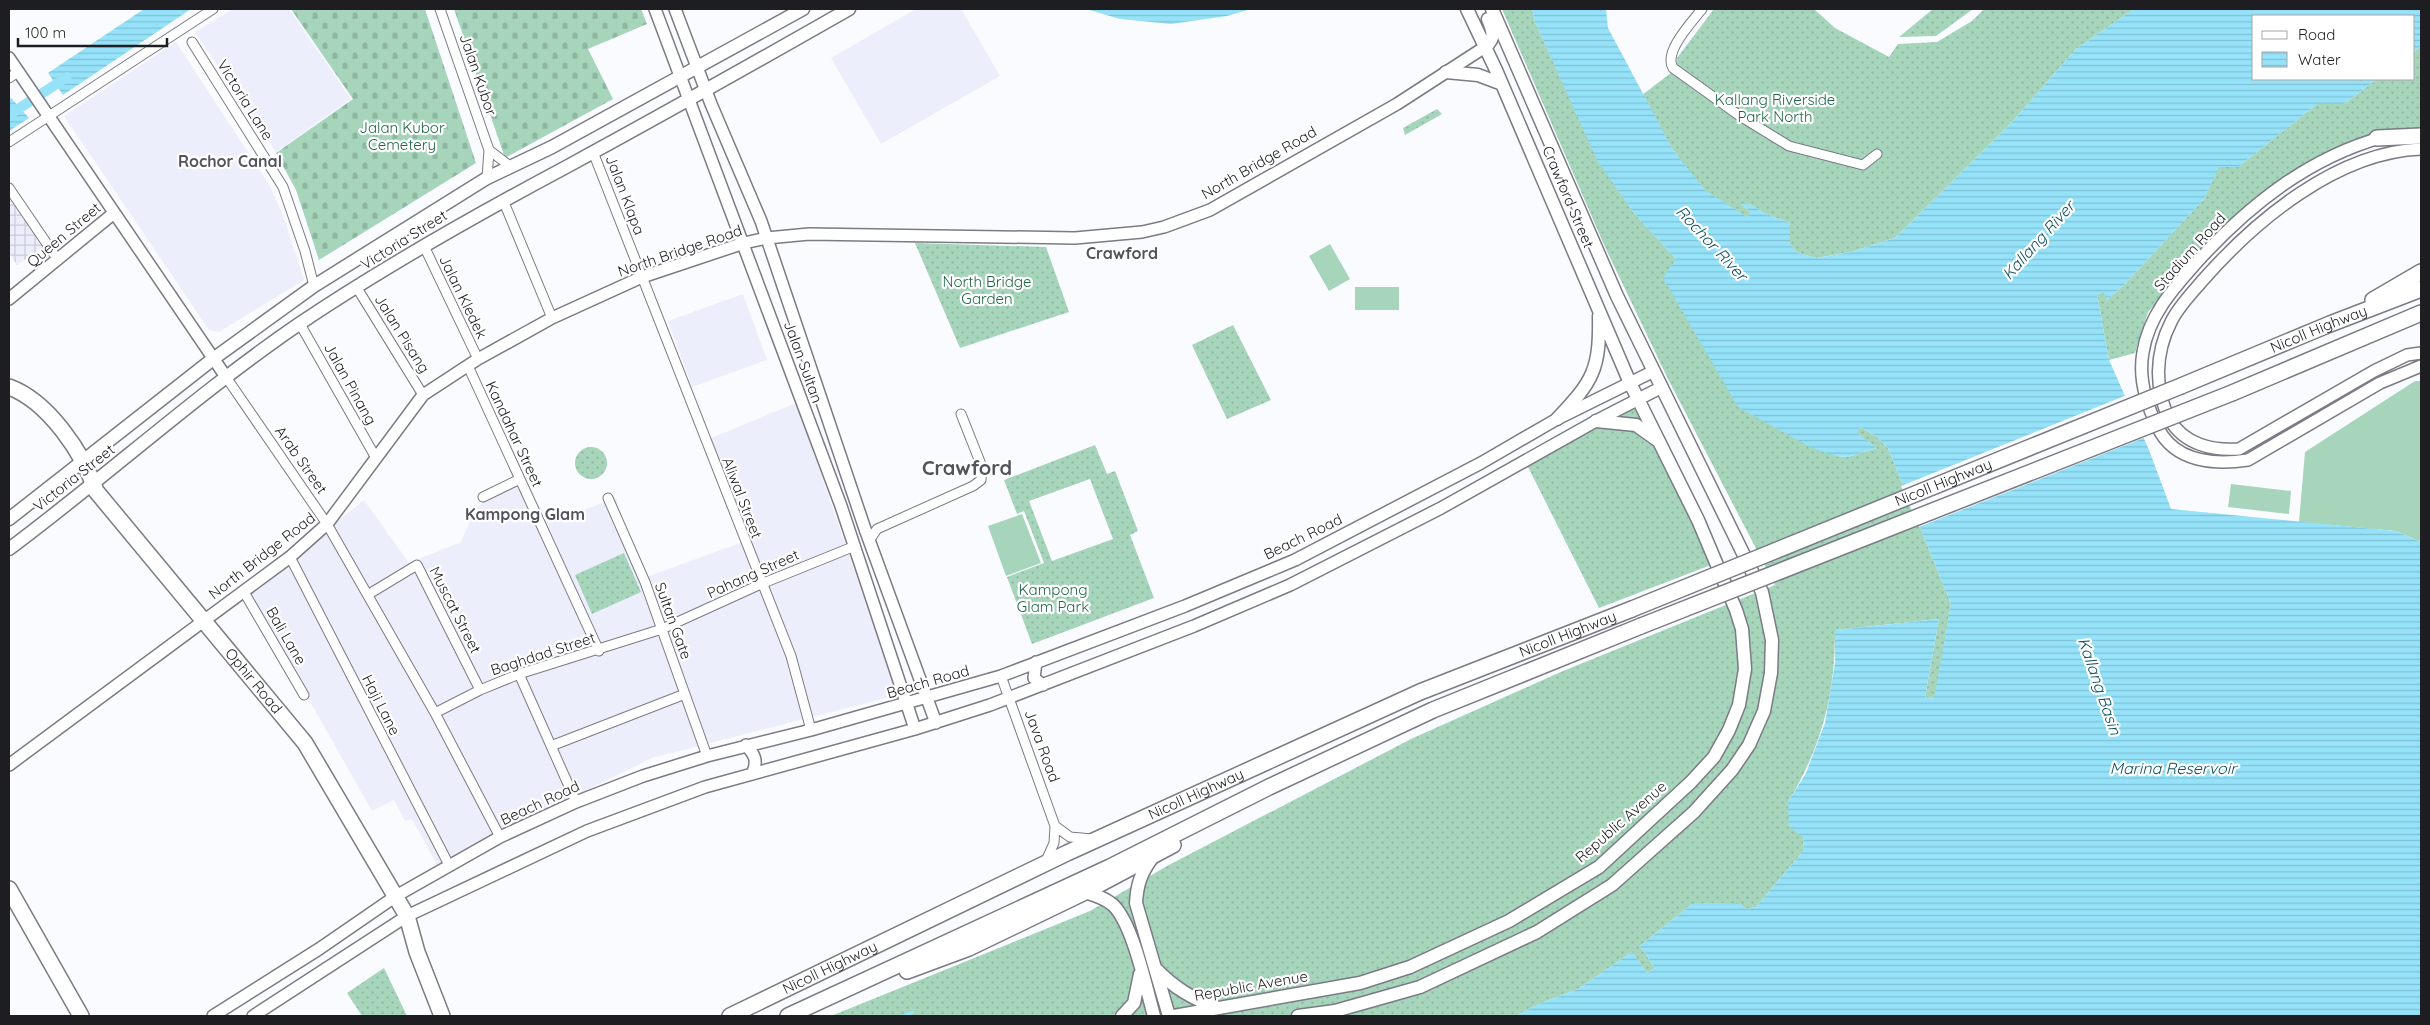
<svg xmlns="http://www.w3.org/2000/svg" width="2430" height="1025" viewBox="0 0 2430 1025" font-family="Quicksand,sans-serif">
  <defs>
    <pattern id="industrial-grid" width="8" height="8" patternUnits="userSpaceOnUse" patternTransform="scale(1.25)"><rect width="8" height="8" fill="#edeefc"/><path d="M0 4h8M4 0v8" fill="none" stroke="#cbccd8"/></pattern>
    <pattern id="grass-dots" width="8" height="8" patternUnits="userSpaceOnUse" patternTransform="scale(1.25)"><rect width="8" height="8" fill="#a6d5bb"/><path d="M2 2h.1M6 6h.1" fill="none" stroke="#8eb6a0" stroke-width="1.8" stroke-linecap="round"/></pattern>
    <pattern id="cemetery-stones" width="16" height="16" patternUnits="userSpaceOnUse" patternTransform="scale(1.25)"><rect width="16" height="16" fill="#a6d5bb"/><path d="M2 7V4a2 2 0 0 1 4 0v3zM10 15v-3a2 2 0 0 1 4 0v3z" fill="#8eb6a0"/></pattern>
    <pattern id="water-rules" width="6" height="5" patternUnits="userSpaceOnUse" patternTransform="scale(1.25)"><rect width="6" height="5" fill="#95e2f9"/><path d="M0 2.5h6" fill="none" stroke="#80c1d5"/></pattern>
  </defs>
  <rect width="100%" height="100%" fill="#fafbff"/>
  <path fill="#edeefc" d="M233 9H289L351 99 276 152 195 32Z
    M916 9H961L1000 76 881 144 831 58Z
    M176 42 270 186 284 218 304 280 219 332 209 330 64 116Z
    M743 294 767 360 692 387 668 321Z
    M796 403 898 695 652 758 556 805 438 867 412 819 405 821 394 800 372 811 248 592 364 500 409 563 461 542 476 508 520 474 549 523 616 498 641 579 751 539 709 439Z"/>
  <path fill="url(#industrial-grid)" d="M9 194 45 246 17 265 9 253Z"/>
  <path fill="url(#grass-dots)" fill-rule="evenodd" d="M1502 9H1532L1535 22 1598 160 1633 212 1676 259 1835 456 1848 457 1877 448 1856 433 1860 427 1876 436 1888 448 1951 604 1935 699 1925 697 1939 619 1835 630C1835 695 1822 746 1788 802L1803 837 1804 850 1756 907 1746 909 1739 903 1692 904 1640 946 1655 968 1647 973 1632 952 1578 989 1541 1003 1516 1016H831L1090 911 1167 866 1411 739 1563 671 1775 585 1668 379 1605 247Z
    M1714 9H1814L1835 28 1889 57 1898 44 1937 42 1972 21 1984 9H2134L2076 49 2012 122 1895 238 1851 252 1816 258 1798 253 1790 244V223L1764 213 1752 205 1741 204 1751 212 1747 217 1710 195 1698 183 1673 150 1642 95 1676 69 1677 58Z
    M1933 9H1973L1936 36 1899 37Z
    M2421 46V128L2405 130 2283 184 2181 277 2148 312 2135 353 2109 360 2097 294 2105 292 2107 300 2124 285 2204 199 2219 166 2238 167 2317 104H2344L2377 79H2414V52Z
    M1437 109 1442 114 1405 135 1403 128Z
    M915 243 1046 247 1069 312 960 348Z
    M1233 325 1271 400 1227 419 1192 345Z
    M1639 398 1711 565 1599 608 1525 461Z
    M1095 445 1107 474 1115 471 1138 531 1130 535 1154 598 1032 644 1007 577 1044 563 1024 511 1017 514 1004 480ZM1090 479 1113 539 1052 561 1029 501Z
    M575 463a16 16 0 1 1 32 0a16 16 0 1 1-32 0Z
    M624 553 641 592 592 614 575 575Z
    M384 968 407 1016H362L347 993Z"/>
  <path fill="url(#cemetery-stones)" d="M291 9H425L476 163 319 260 296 190 276 153 353 99Z
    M454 9H641L647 24 588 49 613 99 505 158Z"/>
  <path fill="#a6d5bb" d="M1330 244 1350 279 1329 291 1309 256Z
    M1355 287H1399V310H1355Z
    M2415 381H2421V542L2396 531 2299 522 2305 452Z
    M2231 484 2291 491 2289 514 2228 507Z
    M1022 514 1041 563 1006 576 988 526Z"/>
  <path fill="url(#water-rules)" d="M144 9H191L63 95 48 73Z
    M1086 9H1251L1227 16 1171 24 1120 19Z
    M1532 9H1606L1608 28 1673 150 1705 190 1747 217 1751 212 1740 203 1752 205 1764 213 1790 223V244L1798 253 1816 258 1851 252 1895 238 2012 122 2076 49 2134 9H2421V46L2414 52V16H2254V79H2377L2344 104H2317L2238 167H2219L2204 199 2124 285 2107 300 2104 293 2097 294 2109 360 2149 450 2171 509 2396 531 2421 542V1016H1516L1541 1003 1578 989 1632 952 1647 973 1655 968 1640 946 1692 904 1739 903 1746 909 1756 907 1804 850 1803 837 1789 827 1788 802 1806 773 1825 723 1835 663V630L1939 619 1925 697 1934 699 1951 604 1888 448 1876 436 1860 427 1857 433 1877 448 1848 457 1835 456 1812 448 1738 407 1663 278 1676 259 1633 212 1597 160 1535 22Z
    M11 98 29 118 9 131V99Z"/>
  <path fill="#fafbff" d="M2127 395 2146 437 1919 527 1901 486Z"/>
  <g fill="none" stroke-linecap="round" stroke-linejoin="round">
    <path stroke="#95e2f9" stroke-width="3" d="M903 1016 913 1012"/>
    <path stroke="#95e2f9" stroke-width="10" d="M9 115 67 77"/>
    <defs>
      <path id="street" d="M440 9 489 150 487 178
        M1702 9C1692 22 1663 52 1673 68L1740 116 1789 146 1863 165 1877 154
        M192 42 283 187 305 251 314 286
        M9 78 18 72
        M9 142 213 9
        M489 150 511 167
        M593 152 791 656 811 730
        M9 188 58 260
        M503 200 552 318
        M424 246 478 359
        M357 288 423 395
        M300 324 376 458
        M468 366 599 651
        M226 377 327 524 435 713 500 837
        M483 497 520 479
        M608 498 645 582 707 756
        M869 541 877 529 973 486 981 480 982 467 961 414
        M290 557 449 865
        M244 592 304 695
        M369 594 417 565 480 690
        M519 674 576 802
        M1001 676 1055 826 1054 843 1045 863
        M435 713 480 690 519 674 662 629 761 584 855 546
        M551 746 685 694
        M1055 826 1070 837 1092 839"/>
      <path id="secondary" d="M655 9 841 506 915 729
        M675 9 711 104 761 221 865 529 936 723
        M9 58 226 377
        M2383 137C2308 158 2249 205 2197 262 2173 289 2149 315 2143 352 2138 379 2146 404 2158 428 2175 462 2214 465 2248 460L2380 383 2421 366
        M2421 149C2337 152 2256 220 2203 280 2192 293 2178 307 2171 322 2155 353 2154 390 2170 420 2184 444 2212 451 2239 449L2374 371 2407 355 2421 353
        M9 299 114 213
        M1036 662 1034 678 1043 685
        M746 745C754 754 758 760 753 772
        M9 765 290 557 327 524 423 395 478 359 552 318 642 277 744 243 767 238 809 234 1075 238 1142 232 1164 227 1210 210 1397 104 1485 47
        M213 1016 319 949 396 896 500 837 576 802 643 776 707 756 811 730 1001 676 1185 606 1295 560 1481 463 1557 419 1654 371
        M253 1016 407 916 587 831 705 787 915 729 990 705 1194 626 1290 585 1441 508 1596 421 1662 387"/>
      <path id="primary" d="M1485 47C1496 38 1493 31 1488 19
        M1446 72 1478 75 1502 84
        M1557 419C1593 381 1600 370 1599 316
        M1596 421 1636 425 1657 440
        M9 519 213 359 314 286 487 178 552 147 803 9
        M9 549C107 476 198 393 299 324 385 266 476 215 568 166 662 115 756 62 849 9
        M1152 858C1141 873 1137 884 1136 903L1169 1016
        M1085 892C1095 895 1105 898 1113 905 1133 924 1146 988 1154 1016
        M1156 969C1174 988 1193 999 1218 1008
        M1122 1016 1134 1003 1140 974
        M1174 1016 1360 983 1410 967 1509 921 1599 867 1691 782 1714 757 1729 730 1739 705 1745 669 1742 629 1736 610 1698 520 1630 383 1496 70 1467 9
        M1298 1016 1335 1011 1420 987 1537 932 1612 885 1694 812 1732 770 1749 745 1764 711 1771 673 1772 640 1762 592 1617 296 1492 9"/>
      <g id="highway">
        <path d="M2377 138 2421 136"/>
        <path d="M2373 300 2421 272"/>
        <path id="s1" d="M2181 386 2330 324 2421 289"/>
        <path id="s2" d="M9 387C48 401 83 453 96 491L305 743 407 916 417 952 442 1016"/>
        <path d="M2232 393 2421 313"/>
        <path d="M9 889 81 1016"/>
        <path d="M907 971 969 948 1085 892 1173 845"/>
        <path id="s3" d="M730 1016 1067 853 1420 692 1632 609"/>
        <path d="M788 1016 1110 867 1269 787 1433 710 1641 626"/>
      </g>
    </defs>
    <use href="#street" stroke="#7a7b84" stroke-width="11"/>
    <use href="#secondary" stroke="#7a7b84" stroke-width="14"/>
    <use href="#primary" stroke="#7a7b84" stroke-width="15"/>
    <use href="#highway" stroke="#7a7b84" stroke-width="18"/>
    <use href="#street" stroke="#fff" stroke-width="9"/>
    <use href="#secondary" stroke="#fff" stroke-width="11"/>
    <use href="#primary" stroke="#fff" stroke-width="12"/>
    <use href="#highway" stroke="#fff" stroke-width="15"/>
    <defs>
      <g id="highway-bridge">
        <path id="s4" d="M1632 609 2181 386"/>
        <path d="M1641 626 2232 393"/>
      </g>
    </defs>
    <use href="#highway-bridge" stroke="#7a7b84" stroke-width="18" stroke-linecap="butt"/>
    <use href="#highway-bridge" stroke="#fff" stroke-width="15"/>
  </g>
  <g text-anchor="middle" stroke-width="4.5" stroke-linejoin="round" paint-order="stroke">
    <g font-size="15" fill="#1e1e22" stroke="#fff">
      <text transform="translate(478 75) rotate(71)" y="5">Jalan Kubor</text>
      <text transform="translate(245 100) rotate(58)" y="5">Victoria Lane</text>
      <text transform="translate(1259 163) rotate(-30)" y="5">North Bridge Road</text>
      <text transform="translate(625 195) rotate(69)" y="5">Jalan Klapa</text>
      <text transform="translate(1568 197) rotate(67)" y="5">Crawford Street</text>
      <text transform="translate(64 235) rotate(-40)" y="5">Queen Street</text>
      <text transform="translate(404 240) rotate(-32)" y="5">Victoria Street</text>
      <text transform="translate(680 251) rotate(-19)" y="5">North Bridge Road</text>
      <text transform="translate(2190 252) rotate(-48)" y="5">Stadium Road</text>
      <text transform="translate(463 297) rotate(64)" y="5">Jalan Kledek</text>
      <text dy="5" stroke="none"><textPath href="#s1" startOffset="149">Nicoll Highway</textPath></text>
      <text transform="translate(402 334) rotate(58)" y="5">Jalan Pisang</text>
      <text transform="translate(803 362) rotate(70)" y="5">Jalan Sultan</text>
      <text transform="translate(350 384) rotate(61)" y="5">Jalan Pinang</text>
      <text transform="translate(514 434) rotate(65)" y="5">Kandahar Street</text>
      <text transform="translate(301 460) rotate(55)" y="5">Arab Street</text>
      <text transform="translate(74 478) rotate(-38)" y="5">Victoria Street</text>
      <text dy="5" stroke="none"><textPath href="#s4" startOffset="336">Nicoll Highway</textPath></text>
      <text transform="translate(742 498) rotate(69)" y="5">Aliwal Street</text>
      <text transform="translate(1303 537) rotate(-26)" y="5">Beach Road</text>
      <text transform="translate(262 556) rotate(-38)" y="5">North Bridge Road</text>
      <text transform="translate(753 574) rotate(-24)" y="5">Pahang Street</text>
      <text transform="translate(455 610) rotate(63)" y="5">Muscat Street</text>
      <text transform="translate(673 621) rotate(70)" y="5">Sultan Gate</text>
      <text dy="5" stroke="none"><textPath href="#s3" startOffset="921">Nicoll Highway</textPath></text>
      <text transform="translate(286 636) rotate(60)" y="5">Bali Lane</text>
      <text transform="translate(543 654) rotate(-18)" y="5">Baghdad Street</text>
      <text dy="5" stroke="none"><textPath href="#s2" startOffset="386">Ophir Road</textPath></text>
      <text transform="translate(928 682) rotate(-16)" y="5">Beach Road</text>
      <text transform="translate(381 705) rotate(63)" y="5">Haji Lane</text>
      <text transform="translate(1042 746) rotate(70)" y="5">Java Road</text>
      <text dy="5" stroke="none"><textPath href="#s3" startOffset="516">Nicoll Highway</textPath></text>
      <text transform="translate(540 803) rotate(-25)" y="5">Beach Road</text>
      <text transform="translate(1621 822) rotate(-41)" y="5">Republic Avenue</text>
      <text dy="5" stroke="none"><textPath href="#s3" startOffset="111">Nicoll Highway</textPath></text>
      <text transform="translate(1251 986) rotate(-10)" y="5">Republic Avenue</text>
    </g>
    <g font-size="15" fill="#1d6746" stroke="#fff">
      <text x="1775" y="105">Kallang Riverside<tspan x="1775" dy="17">Park North</tspan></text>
      <text x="402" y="133">Jalan Kubor<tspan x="402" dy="17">Cemetery</tspan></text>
      <text x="987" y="287">North Bridge<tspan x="987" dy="17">Garden</tspan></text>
      <text x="1053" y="595">Kampong<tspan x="1053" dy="17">Glam Park</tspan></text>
    </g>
    <g font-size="16" font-weight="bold" fill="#52535c" stroke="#fff">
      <text x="230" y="167">Rochor Canal</text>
      <text x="1122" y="259">Crawford</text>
      <text x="525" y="520">Kampong Glam</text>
    </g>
    <g font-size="16" font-style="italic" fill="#0d5060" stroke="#fff">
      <text transform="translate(2038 240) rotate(-48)" y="6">Kallang River</text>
      <text transform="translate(1712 243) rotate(47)" y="6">Rochor River</text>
      <text transform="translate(2100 686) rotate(71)" y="6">Kallang Basin</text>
      <text x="2173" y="774">Marina Reservoir</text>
    </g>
    <g font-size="20" font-weight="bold" fill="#52535c" stroke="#fff">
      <text x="967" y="475">Crawford</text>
    </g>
  </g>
  <rect width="2430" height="1025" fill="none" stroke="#1e1e22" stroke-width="20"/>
  <rect x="2252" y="15" width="162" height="65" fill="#ffffff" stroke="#a5a5a7"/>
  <rect x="2262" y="31" width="25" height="8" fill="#ffffff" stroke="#a5a5a7"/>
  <text x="2298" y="40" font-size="15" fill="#1e1e22">Road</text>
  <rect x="2262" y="52" width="25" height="15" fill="url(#water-rules)" stroke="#a5a5a7"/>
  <text x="2298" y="65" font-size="15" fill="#1e1e22">Water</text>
  <path d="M18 38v8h149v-8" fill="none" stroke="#1e1e22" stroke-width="2.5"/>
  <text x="25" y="38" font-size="15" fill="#1e1e22" stroke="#ffffff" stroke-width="4" paint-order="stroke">100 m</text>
</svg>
